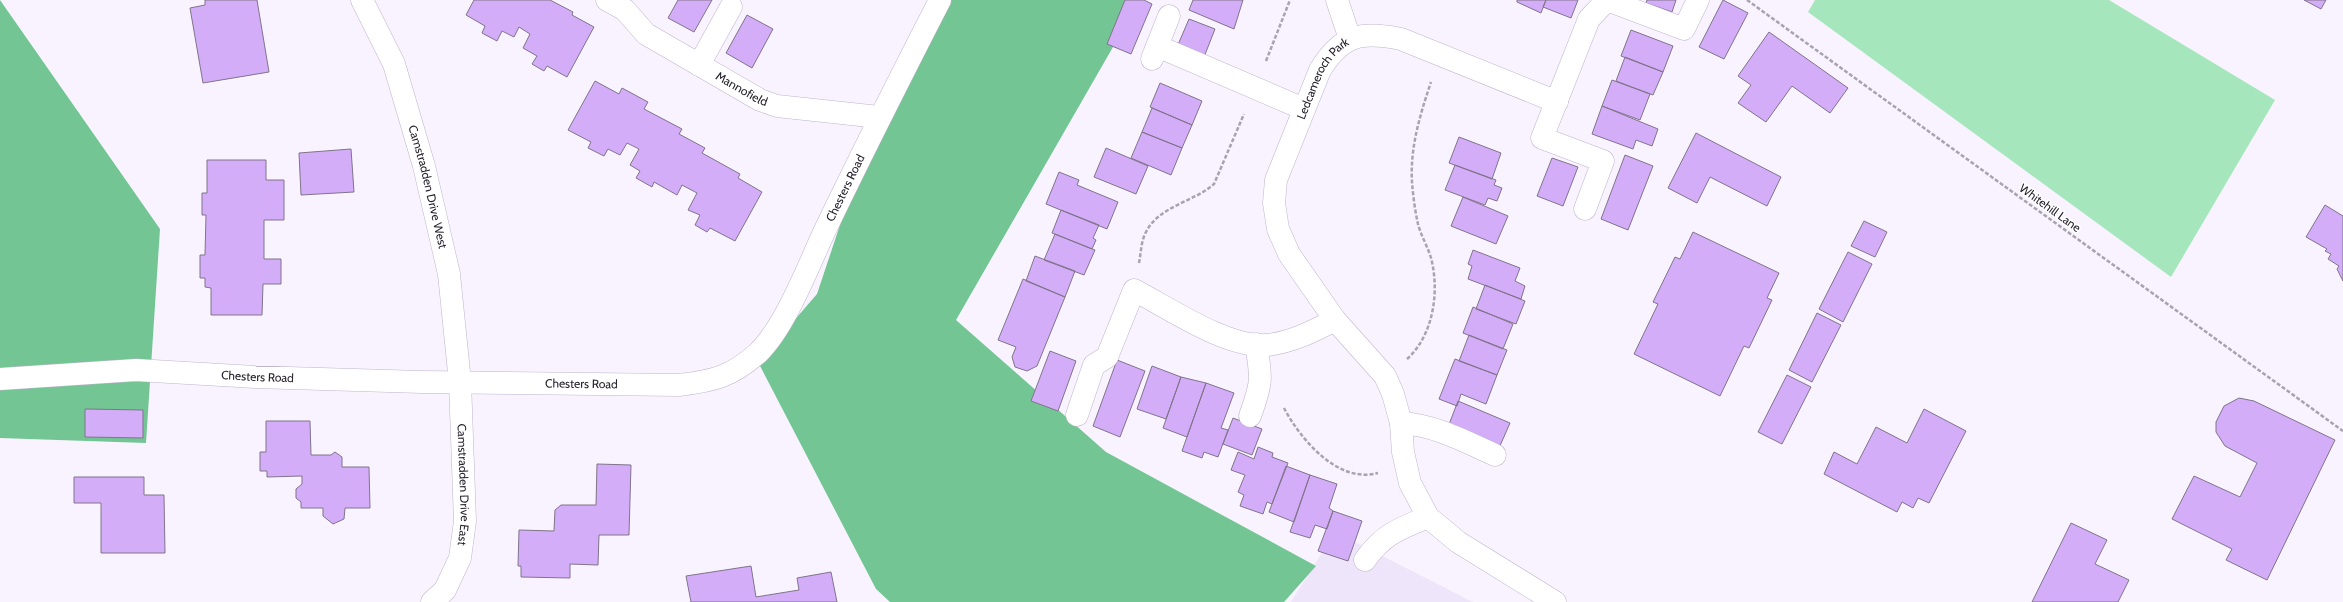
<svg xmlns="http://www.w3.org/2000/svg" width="2343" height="602" viewBox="0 0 2343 602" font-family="Cabin,sans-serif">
  <rect width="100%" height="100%" fill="#f8f3fe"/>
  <path fill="#efe5fa" d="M1335 532 1473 602H1291Z"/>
  <path fill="#a5e6bd" d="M1815 0H2109L2275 100 2171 277 1808 12Z"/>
  <path fill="#73c694" d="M0 0 160 229 146 443 0 438Z
    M942 0H1140L956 320 1106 452 1316 566 1284 602H890L876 589 758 362 817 294 862 159Z"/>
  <path fill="#d3adf7" stroke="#80748c" d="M205 0H257L269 72 203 83 190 8 205 5Z
    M474 0H550L573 12 572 15 594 27 567 77 547 66 544 71 532 64 537 56 523 48 530 34 519 27 514 37 502 31 497 41 482 33 485 26 466 15Z
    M678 0H712L694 32 668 18Z
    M1125 0H1144L1152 4 1131 54 1107 44Z
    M1193 0H1243L1234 29 1189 10Z
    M1517 0H1546L1541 13 1517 2Z
    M1546 0H1578L1571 18 1543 7Z
    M1647 0H1676L1672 12 1646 3Z
    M1723 0 1748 13 1724 59 1699 47Z
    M2304 0H2326L2321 9Z
    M747 15 773 29 752 68 726 53Z
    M1189 19 1215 29 1204 57 1177 47Z
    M1631 30 1673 46 1663 72 1621 56Z
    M1769 32 1848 88 1830 113 1792 86 1766 122 1738 103 1751 85 1738 76Z
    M1625 57 1663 72 1653 95 1616 81Z
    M1612 80 1650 94 1640 120 1602 106Z
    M595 81 619 94 622 88 648 102 644 109 682 129 679 134 705 148 702 153 740 174 738 178 762 192 735 241 710 228 707 232 695 225 700 215 688 210 697 193 682 185 677 195 654 182 652 187 636 178 640 171 630 165 639 149 627 143 620 155 608 149 604 156 588 148 591 142 568 130Z
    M1160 83 1202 101 1192 125 1150 107Z
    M1602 106 1658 129 1652 146 1636 140 1633 149 1592 134Z
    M1152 108 1192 125 1182 148 1142 132Z
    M1142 132 1182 148 1171 175 1131 158Z
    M1696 133 1781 177 1767 206 1710 177 1697 203 1668 188Z
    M1459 137 1501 153 1492 179 1449 163Z
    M1106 148 1148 166 1136 194 1094 177Z
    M351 149 354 192 301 195 299 153Z
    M1625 155 1653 166 1628 230 1601 219Z
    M1552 158 1578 167 1563 206 1537 196Z
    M207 160H266V180H284V220H264V259H281V284H263L262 315H211V288L205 287V278H200V255H205L206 215H202V193H207Z
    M1455 165 1496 180 1494 185 1502 188 1497 201 1488 198 1485 205 1445 190Z
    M1059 172 1079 180 1077 185 1118 202 1107 229 1046 204Z
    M1463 197 1508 216 1496 244 1451 226Z
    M2325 205 2343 216V281L2337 269 2339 266 2328 259 2331 254 2325 251 2327 249 2306 237Z
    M1061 210 1099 225 1093 238 1096 240 1092 249 1052 233Z
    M1864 221 1887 232 1875 257 1851 246Z
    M1693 232 1779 273 1767 298 1772 300 1749 348 1744 346 1720 396 1634 354 1658 304 1653 302 1675 257 1680 259Z
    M1055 234 1095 250 1084 275 1044 260Z
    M1473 250 1520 268 1515 281 1525 286 1521 299 1468 279 1472 266 1468 264Z
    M1848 252 1872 264 1843 322 1819 309Z
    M1035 256 1075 271 1065 297 1026 281Z
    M1023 279 1065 297 1037 366 1027 371 1015 367 1012 357 1016 347 998 340Z
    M1485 285 1525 301 1516 324 1476 309Z
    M1473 307 1513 324 1503 349 1463 333Z
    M1817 313 1841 325 1812 382 1789 370Z
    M1469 335 1507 350 1497 375 1459 361Z
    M1050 351 1076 361 1058 411 1031 401Z
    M1455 359 1497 375 1486 404 1461 394 1457 406 1439 399Z
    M1117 360 1145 371 1120 437 1093 426Z
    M1152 366 1181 377 1166 419 1137 409Z
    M1787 375 1811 387 1782 444 1758 432Z
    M1181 377 1206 383 1187 437 1163 428Z
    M1206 383 1234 393 1221 428 1228 430 1218 457 1204 452 1202 458 1182 451Z
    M2239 398 2254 401 2335 440 2267 580 2226 560 2232 549 2172 519 2194 476 2240 497 2257 463 2225 446 2216 432V422L2224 406Z
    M1458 401 1510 423 1499 448 1448 427Z
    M85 409 143 410V438L85 437Z
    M1924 409 1966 431 1929 503 1918 498 1913 508 1902 502 1897 512 1824 474 1834 452 1857 464 1876 427 1907 443Z
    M1233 418 1262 429 1252 455 1223 444Z
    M266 421H310L311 455H331L335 452 342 457V467H369L370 508H345L344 519 333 524 323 516V508H301V502L296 498V489L302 484V476L267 477V471H260V452H266Z
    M1258 447 1273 453 1272 457 1288 463 1272 504 1267 502 1263 514 1240 506 1244 495 1238 492 1245 475 1231 470 1238 452 1254 459Z
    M597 464 631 465 629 535H599L598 565 570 564V578L521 577V566H518L519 530 554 531 555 510 561 505H596Z
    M1286 466 1310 475 1294 522 1269 512Z
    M1310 475 1337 484 1329 508 1333 511 1327 529 1315 525 1310 538 1290 532Z
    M74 477H144V495H164L165 553H101V503H74Z
    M1333 511 1362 521 1348 561 1318 551Z
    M2071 523 2107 540 2095 564 2129 580 2118 602H2032Z
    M751 566 756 597 799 590 797 578 831 572 837 602H691L686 576Z"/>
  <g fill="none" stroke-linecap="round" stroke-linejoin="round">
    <defs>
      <g id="minor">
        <path id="s1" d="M362 0 394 64 424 166 449 274 460 382 465 521 460 558 445 590 432 602"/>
        <path id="s2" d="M607 0 625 10 646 34 760 100 777 106 879 117"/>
        <path d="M1337 0 1350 39"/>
        <path d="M1157 46 1304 109"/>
        <path d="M1152 59 1169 16"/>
        <path d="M699 65 731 7"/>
        <path d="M1585 209 1603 161 1542 138 1589 19 1607 0 1684 29 1698 0"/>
        <path id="s3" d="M0 379 136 370 255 377 422 382 679 385C713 381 731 377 758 353 786 326 809 264 826 228 863 151 901 76 940 0"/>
        <path d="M1077 415 1094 365 1107 357 1134 290C1169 308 1227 348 1266 345 1290 343 1314 331 1335 320"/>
        <path d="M1250 416C1262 383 1262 379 1256 344"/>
        <path d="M1401 423C1435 425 1464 441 1495 455"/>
        <path d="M1365 560C1383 534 1401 528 1428 517"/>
        <path id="s4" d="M1555 602 1458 542 1428 517 1410 483 1403 452 1401 423 1393 394 1385 376 1335 320 1289 254 1278 229 1274 203 1276 180 1320 70C1342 34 1362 31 1401 39L1557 102"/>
      </g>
    </defs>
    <use href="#minor" stroke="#c1b4cf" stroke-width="23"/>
    <path stroke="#a8a3ad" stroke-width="2.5" stroke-dasharray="4 2" stroke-linecap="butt" d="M1747 0 2343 431
      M1266 61 1290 0
      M1139 263C1141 253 1141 241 1146 232 1159 206 1194 202 1214 184L1244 114
      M1407 359C1433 336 1440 292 1431 258 1428 247 1421 236 1418 224 1415 211 1413 195 1412 182 1410 147 1420 115 1431 82
      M1284 408C1301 440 1338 484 1378 473"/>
    <use href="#minor" stroke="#fff" stroke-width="22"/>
  </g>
  <g text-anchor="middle" stroke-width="3" stroke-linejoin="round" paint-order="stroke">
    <g font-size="12" fill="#28232d" stroke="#fff">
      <text dy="4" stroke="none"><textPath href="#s4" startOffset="647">Ledcameroch Park</textPath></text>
      <text dy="4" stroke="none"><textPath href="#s2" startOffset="163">Mannofield</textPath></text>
      <text dy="4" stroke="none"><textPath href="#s1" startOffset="199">Camstradden Drive West</textPath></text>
      <text dy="4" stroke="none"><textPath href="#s3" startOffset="954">Chesters Road</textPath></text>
      <text transform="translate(2050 208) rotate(36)" y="4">Whitehill Lane</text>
      <text dy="4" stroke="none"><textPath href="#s3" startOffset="258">Chesters Road</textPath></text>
      <text dy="4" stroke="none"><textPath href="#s3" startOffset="582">Chesters Road</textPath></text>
      <text dy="4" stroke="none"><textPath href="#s1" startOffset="500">Camstradden Drive East</textPath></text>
    </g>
  </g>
</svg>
